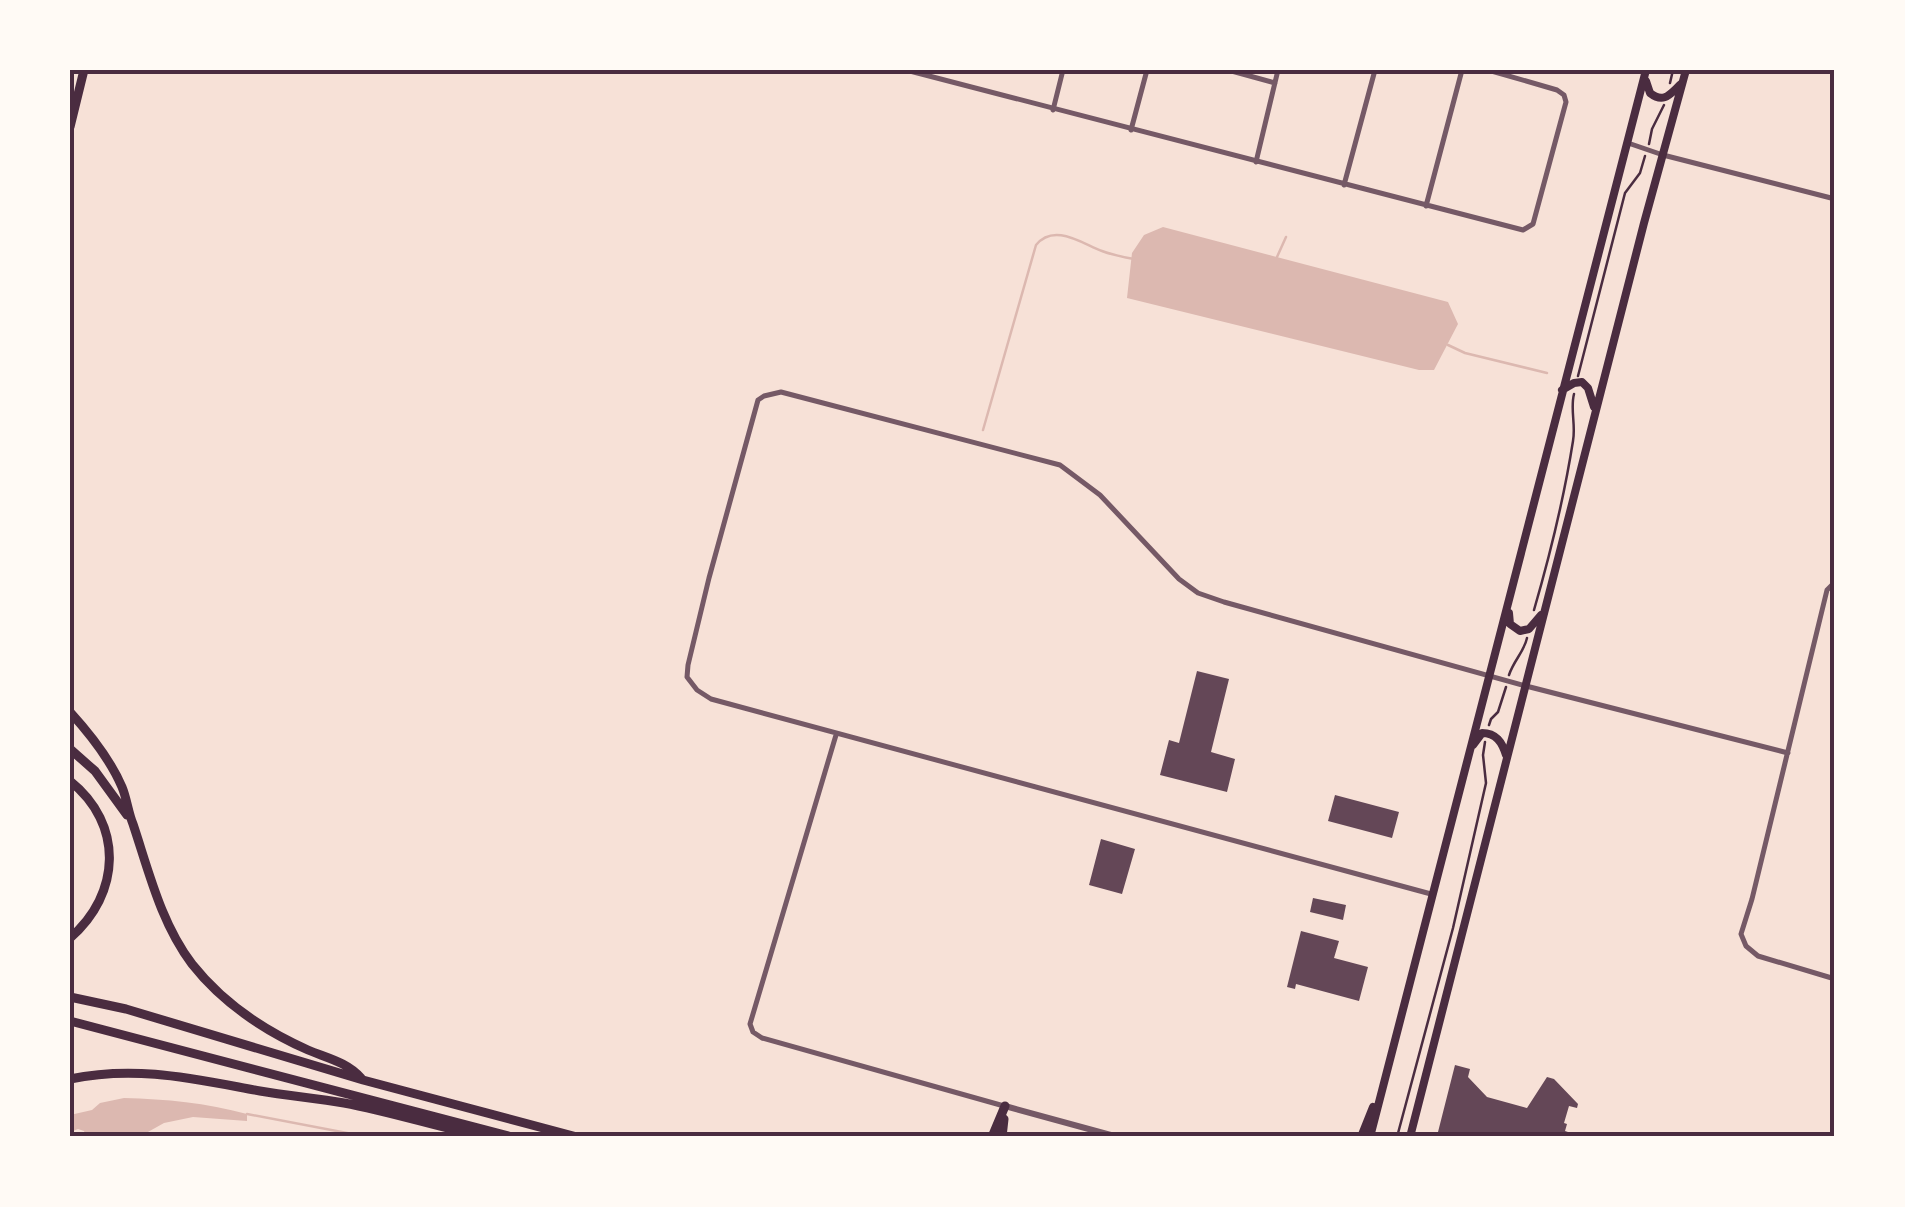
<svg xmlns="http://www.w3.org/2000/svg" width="1905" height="1207" viewBox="0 0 1905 1207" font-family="Poppins,sans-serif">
  <rect width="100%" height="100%" fill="#f7e1d7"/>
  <path fill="#dcb8b0" d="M1163 227 1448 302 1458 324 1434 370H1419L1127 298 1132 253 1144 235Z
    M124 1098C166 1099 206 1103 247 1114V1121L193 1117 164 1123 139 1137H86L84 1131 78 1129 70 1132V1115L92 1110 100 1103Z"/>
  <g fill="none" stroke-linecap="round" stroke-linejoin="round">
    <path stroke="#dcb8b0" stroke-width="2.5" d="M1277 257 1286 237
      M1448 345 1465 353 1547 373
      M983 430 1036 245C1054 223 1081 243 1102 251 1112 255 1123 257 1134 259
      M247 1114 368 1137"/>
  </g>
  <path fill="#644757" d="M1197 671 1229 679 1211 752 1235 759 1227 792 1160 775 1169 740 1179 743Z
    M1335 795 1399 812 1392 838 1328 821Z
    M1101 839 1135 849 1122 894 1089 885Z
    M1313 898 1346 905 1343 920 1310 912Z
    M1301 931 1339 941 1334 958 1368 967 1359 1001 1296 984 1295 989 1287 987Z
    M1455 1065 1470 1069 1468 1077 1487 1097 1527 1108 1547 1077 1554 1079 1578 1104 1577 1108 1569 1106 1564 1123 1567 1124 1565 1131 1571 1133 1570 1137H1538L1530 1135 1529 1137H1458L1438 1132Z"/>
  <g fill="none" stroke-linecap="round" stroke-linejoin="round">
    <path stroke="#4a2c40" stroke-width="2.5" d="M1670 83 1673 70
      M1649 144 1652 129 1664 105
      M1578 376 1625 193 1640 173 1645 156
      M1534 610C1550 555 1564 498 1573 441 1576 425 1570 409 1574 394
      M1509 675C1514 660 1524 652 1527 638
      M1489 725 1491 719 1498 712 1506 687
      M1397 1137 1453 928 1486 783 1483 755 1485 742"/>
    <path stroke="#755966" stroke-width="5" d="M906 70 1523 230 1533 224 1566 102 1564 95 1557 90 1488 70
      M1228 70 1275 83
      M1053 110 1063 70
      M1131 130 1147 70
      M1628 143 1663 155 1835 199
      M1256 162 1278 70
      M1344 185 1375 70
      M1426 206 1462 70
      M1835 582 1827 590 1752 899 1741 934 1746 946 1758 956 1835 979
      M836 735 750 1024 753 1032 762 1038 1004 1106
      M1431 894 711 699 697 690 687 677 688 665 709 578 758 400 764 396 781 392 1060 465 1100 495 1179 579 1198 593 1224 602 1526 686 1788 753
      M1835 1124V1127"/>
    <path stroke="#755966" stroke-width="6" d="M1005 1106 1118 1137"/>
    <path stroke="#4a2c40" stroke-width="8" d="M1646 81 1650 93C1664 104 1670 94 1681 84
      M1562 390 1574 383 1582 382 1588 388 1594 407
      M1509 613 1510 624 1520 631 1529 629 1541 615
      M1473 745 1482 733C1496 733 1502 742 1506 755
      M1361 1137 1373 1107
      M1370 1137 1646 70
      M1410 1137 1644 223 1686 70"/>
    <path stroke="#4a2c40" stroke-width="9" d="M70 127 84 70
      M70 712C91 735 110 759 122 787 127 799 128 812 133 824 149 872 161 923 192 964 222 1002 263 1030 308 1050 327 1058 347 1062 361 1078
      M70 749 95 771 127 815
      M70 781C124 824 121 894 70 938
      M70 997 126 1009 363 1080 577 1137
      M70 1021 512 1137
      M70 1079C137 1065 194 1079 260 1091 288 1096 316 1098 344 1103 392 1112 438 1127 486 1137
      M992 1137 1005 1106
      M1002 1137 1004 1119"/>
  </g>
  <rect width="1905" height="1207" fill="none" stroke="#fffaf5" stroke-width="145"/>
  <rect x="72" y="72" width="1760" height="1062" fill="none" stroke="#4a2c40" stroke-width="4"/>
</svg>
